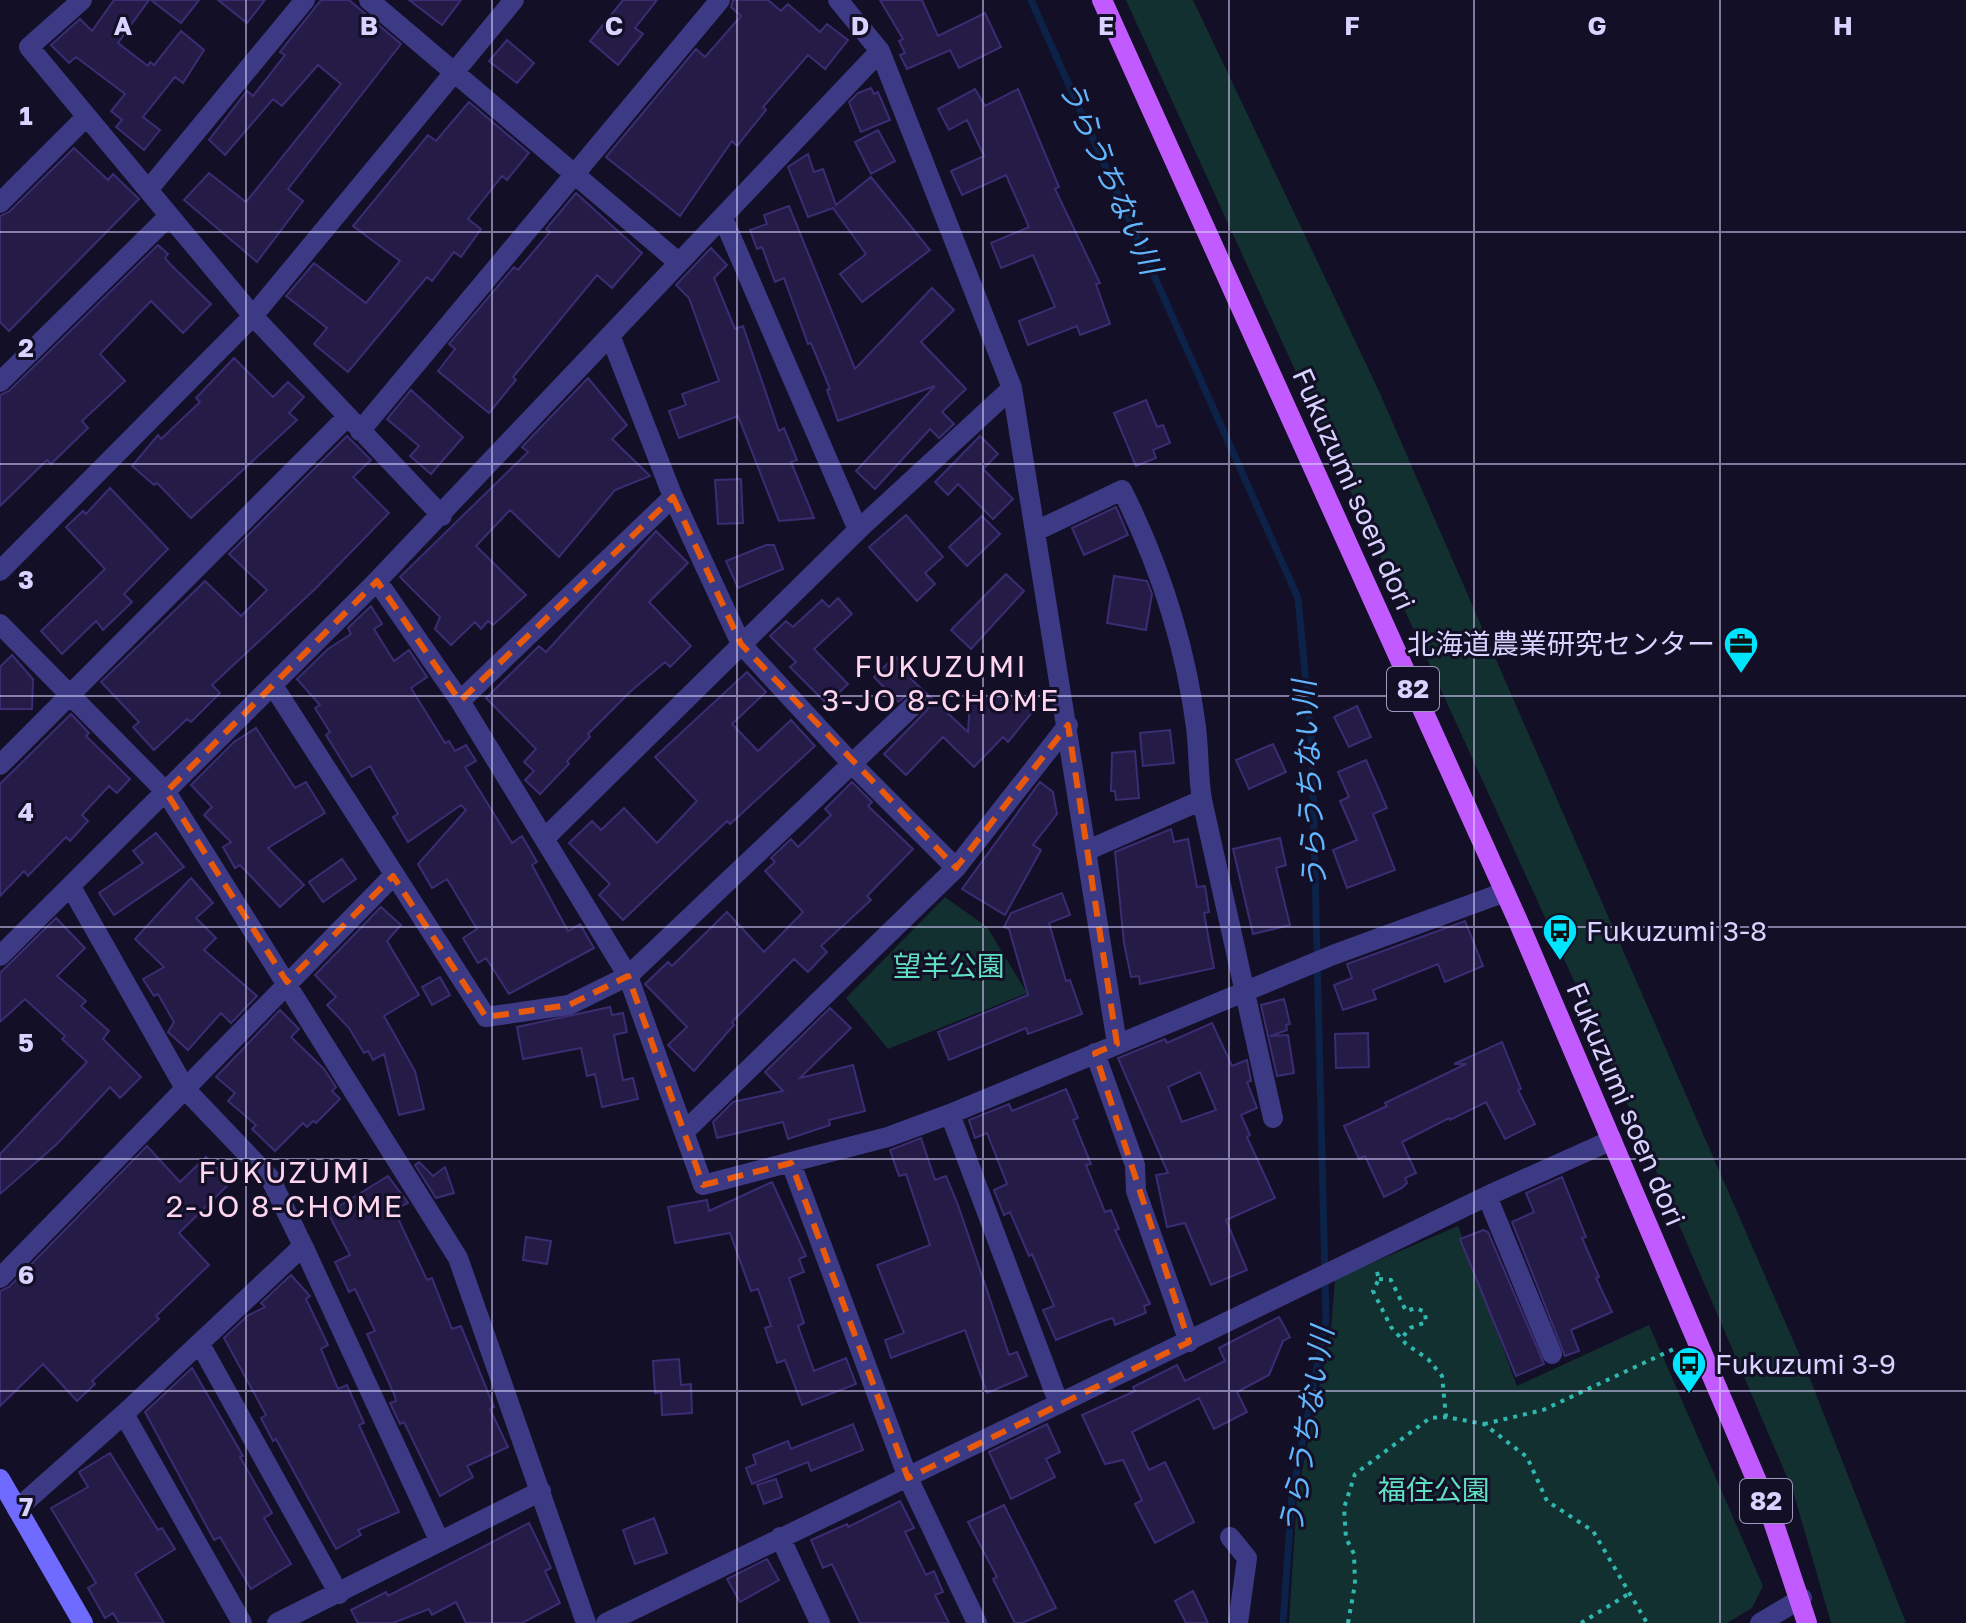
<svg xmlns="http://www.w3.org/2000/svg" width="1966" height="1623" viewBox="0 0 1966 1623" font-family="'Golos Text','Noto Sans JP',sans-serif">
  <rect width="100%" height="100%" fill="#130f26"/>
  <path fill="#12302f" d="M1126 0H1193L1378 389 1810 1379 1906 1623H1831L1793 1491 1585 1005Z
    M945 897 987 927 1027 993 888 1049 846 998Z
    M1458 1226 1517 1386 1649 1325 1763 1586 1752 1608 1727 1623H1289L1297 1496 1331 1330 1335 1279Z"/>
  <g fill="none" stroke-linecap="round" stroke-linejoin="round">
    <path stroke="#0c2248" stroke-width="7" d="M1031 0 1298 598 1312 748 1326 1320 1292 1496 1283 1623"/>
  </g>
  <path fill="#241b47" stroke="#3b2d73" stroke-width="2" fill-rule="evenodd" d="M114 0H149L118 43 148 66 150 62 154 65 181 31 204 50 183 83 175 77 143 117 160 130 144 150 116 127 122 120 111 111 125 94 76 57 69 63 51 45 80 19 92 31Z
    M151 0H199L181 23Z
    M218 0H265L247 23Z
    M321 0H349L401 44 288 189 303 201 257 262 184 200 209 173 246 202 341 84 318 65 282 106 273 99 225 155 209 140 247 91 253 96 285 55 280 52Z
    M409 0H461L442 25Z
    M623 0H657L635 28 643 34 618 65 590 41Z
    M733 0H768L781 11 788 4 820 32 827 24 848 40 825 69 808 55 763 107 766 110 737 146 732 141 680 216 606 157 696 49 705 57 741 16 731 7Z
    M880 0H922L938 36 985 13 1001 47 959 68 950 50 907 69 900 55 905 53 899 41 903 39Z
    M507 40 534 63 517 83 489 61Z
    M871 88 874 94 878 92 890 120 861 132 849 102 858 93Z
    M975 89 985 106 1018 89 1059 187 1055 189 1100 283 1096 284 1110 324 1080 335 1077 326 1028 345 1019 321 1055 307 1033 255 1001 268 991 243 1029 227 1006 175 962 195 951 171 984 156 967 120 949 130 938 109Z
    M469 102 529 153 507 180 502 176 468 219 481 229 461 257 454 252 432 281 427 277 348 372 314 344 327 328 286 296 314 263 366 303 400 261 353 226 428 135 436 141Z
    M878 130 895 161 871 174 855 142Z
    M74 148 108 180 113 174 139 199 9 331 0 322V216L9 212Z
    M808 154 814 172 823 169 836 205 871 177 930 250 862 302 840 274 866 254 833 208 808 217 788 167Z
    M576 193 642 253 612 288 597 275 513 377 516 380 489 413 438 371 455 349 449 344 514 267 518 270 550 232 546 229Z
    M789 206 855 369 932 288 954 310 921 342 966 389 942 412 954 424 939 438 930 429 875 489 856 471 935 386 838 421 827 390 830 389 811 343 808 344 784 278 775 282 762 247 757 249 750 230 767 224 764 215Z
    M158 245 168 254 165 258 170 264 211 304 183 333 151 301 100 354 125 381 82 421 88 428 51 464 47 460 0 506V395L9 391Z
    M711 248 727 265 714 278 735 329 743 326 779 431 784 428 797 460 791 462 814 518 779 521 738 416 679 438 669 411 686 405 682 394 719 381 689 298 676 285Z
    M234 358 273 397 288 382 304 397 289 413 297 420 191 518 157 483 154 485 132 466 158 435 161 439 200 402 196 398Z
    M588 378 627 425 612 439 650 476 615 490 559 557 510 510 476 546 526 595 493 625 488 621 481 629 475 622 451 645 435 629 440 617 400 577 528 452 522 447Z
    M411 390 463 437 431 474 410 456 419 446 387 419Z
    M1146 400 1157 427 1163 425 1170 443 1153 450 1156 458 1136 466 1114 413Z
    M347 436 371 460 353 477 389 513 315 589 212 685 220 693 191 722 187 719 154 750 133 727 139 722 101 682 205 581 241 616 267 590 229 554Z
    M980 436 998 454 983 469 1013 499 993 519 958 484 948 495 935 482Z
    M741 479 743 523 718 524 715 480Z
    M110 488 168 549 124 594 132 602 103 630 96 621 62 654 41 631 105 569 66 527 83 511 86 514Z
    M1116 507 1128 535 1084 555 1072 528Z
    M906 515 943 557 925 573 935 584 917 601 869 547Z
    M982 516 1000 534 967 566 949 547Z
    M656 531 688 563 649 602 691 646 670 667 665 662 631 691 588 734 590 737 567 761 569 764 540 794 525 780 534 771 524 762 536 749 486 698 539 646 546 652Z
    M766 545H774L783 569 738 588 726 561Z
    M1006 574 1024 591 971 649 951 630Z
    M1114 576 1147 581 1152 594 1146 630 1107 623Z
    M838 598 852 614 814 649 848 684 827 704 790 667 796 662 770 636 786 621 793 627 822 600 829 607Z
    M371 606 382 624 374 629 394 661 409 650 427 677 411 688 445 743 449 741 455 751 466 745 476 761 465 767 512 843 522 836 537 862 532 865 568 931 580 924 594 948 509 994 486 958 478 963 463 938 477 929 447 879 432 888 418 864 466 810 461 805 408 842 393 817 398 814 370 766 352 777 326 735 330 732 315 708 320 705 297 679 328 649 351 634 348 628Z
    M12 655 33 679 32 709H0V667Z
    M895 656 914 676 911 679 925 692 913 690 898 702 874 677Z
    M747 672 766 692 732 724 758 751 791 720 815 746 730 824 727 821 623 920 599 895 610 884 569 843 592 821 601 830 624 808 657 843 697 801 655 757Z
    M927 694 968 732 970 701 1015 695 1034 710 1008 742 1003 737 974 767 943 737 906 775 884 754 926 711 930 705Z
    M1357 706 1371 737 1349 747 1334 717Z
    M71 714 89 733 86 736 130 779 117 793 109 786 82 815 88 821 70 841 66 837 28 876 24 871 0 896V784Z
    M256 728 295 788 306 782 325 813 268 848 304 885 280 907 240 865 235 868 223 847 231 842 204 815 212 807 191 785 234 742Z
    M1170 730 1174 763 1143 766 1140 733Z
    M1273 744 1286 772 1249 789 1236 760Z
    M1135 751 1139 798 1116 800 1115 791H1111L1112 753Z
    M1366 760 1387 808 1373 814 1395 870 1347 888 1333 850 1357 840 1340 801 1349 797 1338 772Z
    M852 782 872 802 868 806 913 849 867 896 871 900 821 946 827 952 808 972 794 959 732 1022 734 1025 694 1071 668 1045 687 1027 645 984 668 962 672 966 727 912 764 952 803 912 765 871 775 862 771 858 791 839 798 847 831 815 825 809Z
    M1040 782 1053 792 1057 814 1033 845 1041 850 1005 915 962 889Z
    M1171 829 1174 842 1188 839 1197 887 1205 886 1209 912 1204 913 1214 968 1140 984 1139 976 1131 977 1124 943 1115 852Z
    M156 833 184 867 114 915 99 893 143 863 133 851Z
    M1280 838 1286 865 1276 868 1290 925 1253 934 1233 849Z
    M342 859 356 879 323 902 309 882Z
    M191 878 213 903 196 918 216 938 204 950 257 996 231 1023 221 1013 188 1050 168 1032 174 1022 158 994 154 996 143 979 164 967 135 939Z
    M1062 893 1070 915 1049 923 1066 981 1070 980 1082 1014 1028 1034 1026 1028 949 1060 938 1032 1028 995 1009 929 1004 927 1011 913Z
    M381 907 401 925 387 941 419 995 384 1016 415 1071 424 1109 399 1115 384 1054 373 1060 368 1051 364 1053 349 1028 327 1005 336 997 315 975Z
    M56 918 85 948 57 976 86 1001 81 1006 109 1031 103 1039 141 1077 120 1098 110 1087 57 1144 0 1194V1154L87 1062 62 1039 65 1036 25 999 0 1022V973Z
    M1465 921 1483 966 1445 982 1438 964 1373 990 1376 999 1343 1010 1334 985 1352 978 1347 964Z
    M440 977 450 995 432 1005 422 987Z
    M1284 999 1290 1024 1286 1025 1287 1030 1270 1036 1288 1035 1294 1073 1277 1076 1261 1005Z
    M610 1007 612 1015 623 1013 627 1032 614 1035 623 1080 633 1078 638 1099 602 1107 595 1074 587 1076 581 1048 523 1059 517 1027Z
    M830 1008 851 1028 800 1078 853 1065 865 1111 829 1120 830 1125 788 1139 783 1122 717 1138 713 1122 733 1102 783 1091 765 1072Z
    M280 1010 299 1029 291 1037 324 1069 336 1087 332 1091 340 1099 316 1123 313 1121 307 1127 303 1123 275 1151 252 1129 256 1125 228 1101 235 1093 216 1077Z
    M1212 1023 1232 1066 1247 1060 1251 1081 1247 1082 1257 1108 1241 1115 1250 1135 1247 1137 1275 1198 1226 1220 1247 1270 1211 1285 1185 1223 1167 1227 1156 1175 1168 1173 1118 1058 1165 1039 1167 1043ZM1200 1072 1216 1110 1182 1122 1168 1087Z
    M1368 1033 1369 1067 1336 1068 1335 1034Z
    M1502 1042 1521 1089 1518 1090 1535 1124 1505 1139 1486 1102 1450 1120 1449 1118 1402 1142 1416 1173 1405 1178 1407 1183 1402 1188 1384 1197 1365 1156 1359 1159 1344 1126 1387 1106 1385 1103 1466 1064H1454Z
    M1066 1089 1078 1118 1073 1120 1091 1164 1086 1165 1105 1212 1111 1210 1119 1229 1115 1230 1150 1304 1144 1306 1146 1313 1115 1325 1113 1318 1103 1321 1056 1340 1043 1310 1054 1306 1032 1254 1029 1256 1010 1212 1004 1215 994 1190 1007 1184 987 1133 975 1138 969 1120 1009 1104 1012 1111Z
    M921 1138 935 1180 946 1176 958 1205 1009 1355 1017 1352 1027 1376 987 1393 965 1330 891 1358 885 1340 904 1333 877 1265 930 1245 906 1174 899 1176 890 1150Z
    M147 1146 180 1182 206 1157 231 1182 179 1233 209 1265 156 1316 159 1319 92 1381 95 1384 77 1401 43 1364 0 1406V1291L9 1287Z
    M419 1162 433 1176 445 1167 454 1193 436 1198 415 1165Z
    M388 1176 408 1203 394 1210 427 1280 432 1278 452 1329 461 1326 494 1407 490 1409 508 1447 467 1466 473 1477 440 1496 404 1422 400 1424 390 1403 396 1401 394 1394 367 1334 375 1331 355 1289 349 1292 335 1262 350 1255 328 1213Z
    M1562 1177 1586 1237 1582 1238 1599 1277 1596 1278 1612 1312 1571 1330 1579 1351 1565 1356 1512 1222 1534 1212 1526 1193Z
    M772 1182 806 1256 799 1259 804 1272 789 1278 804 1323 798 1326 814 1371 846 1358 856 1384 802 1405 785 1360 777 1363 765 1328 771 1326 758 1289 751 1291 730 1233 675 1243 668 1207 707 1200 709 1211Z
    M1483 1230 1488 1232 1544 1364 1516 1376 1460 1239Z
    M526 1237 551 1241 547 1264 523 1260Z
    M291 1275 310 1296 306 1299 328 1345 321 1349 338 1389 347 1385 364 1423 359 1425 399 1512 358 1530 361 1535 336 1549 276 1439 273 1441 261 1418 266 1415 224 1338 247 1316 265 1307 261 1303Z
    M1279 1317 1290 1337 1283 1341 1269 1375 1237 1392 1247 1412 1214 1429 1199 1398 1132 1432 1149 1470 1165 1462 1194 1522 1155 1543 1135 1504 1142 1500 1123 1460 1105 1464 1082 1415 1135 1391 1133 1387 1177 1365 1185 1381 1225 1361 1219 1348Z
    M679 1359 681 1385 691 1384 692 1413 662 1415 661 1392 655 1393 653 1361Z
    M192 1368 243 1456 240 1457 272 1513 264 1518 291 1564 251 1589 220 1537 214 1540 145 1412Z
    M853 1424 863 1450 811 1471 808 1462 752 1484 746 1468 756 1464 753 1455 788 1441 791 1449Z
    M1047 1424 1060 1452 1046 1459 1055 1477 1011 1499 989 1452Z
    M110 1453 158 1530 162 1528 175 1549 135 1574 164 1623H119L113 1613 105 1618 88 1588 96 1583 51 1508 88 1487 79 1472Z
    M776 1479 782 1497 764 1504 757 1485Z
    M900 1501 914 1528 905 1532 926 1575 934 1571 943 1592 935 1595 949 1623H860L832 1564 823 1568 811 1540 847 1524 848 1527Z
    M1004 1505 1056 1608 1022 1623H1015L993 1579 997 1577 968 1522Z
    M654 1518 667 1553 635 1564 623 1530Z
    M529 1523 551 1568 545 1571 560 1603 522 1623H466L456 1602 432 1615 429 1609 393 1623H358L351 1610 386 1592 388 1596Z
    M767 1559 779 1580 740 1602 727 1579Z
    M1193 1591 1208 1623H1186L1175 1601Z"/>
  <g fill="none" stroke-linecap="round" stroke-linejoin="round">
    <path stroke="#2fb8b0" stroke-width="4" stroke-dasharray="4 6" stroke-linecap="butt" d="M1377 1272 1379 1279 1373 1291 1391 1327 1406 1344 1428 1359 1442 1376 1446 1417
      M1379 1279 1391 1280 1406 1311 1416 1308 1425 1312 1426 1322 1410 1328 1401 1339
      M1484 1424 1543 1410 1678 1347
      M1348 1623 1355 1584 1354 1554 1346 1538 1344 1508 1355 1474 1430 1418 1446 1417 1484 1424 1527 1457 1547 1501 1593 1531 1647 1623
      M1581 1623 1630 1593"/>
    <path stroke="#3d3a85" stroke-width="20" d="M82 0 29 47 253 316 442 516
      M369 0 678 262
      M838 0 880 51
      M148 190 305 0
      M0 203 86 117
      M723 218 858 530
      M610 335 673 497 741 644 853 765 956 868
      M0 382 169 216
      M360 431 720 0
      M1036 531 1122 490C1160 566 1185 643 1196 727 1199 752 1198 776 1202 800L1273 1118
      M0 571 253 316 514 0
      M0 624 166 792 458 1258 586 1623
      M274 687 486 1017 569 1005 628 976 917 702
      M460 701 673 497
      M0 765 347 417
      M545 838 858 530 1012 388
      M1088 850 1202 800
      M71 887 186 1090 270 1178 303 1246 124 1414
      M0 956 377 581
      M1117 1044 1012 388 880 51 377 581 460 701 628 976 703 1185 888 1137 950 1114 1333 955 1505 892
      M1095 1053 1135 1165 1136 1191 1189 1342
      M950 1114 1059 1404
      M684 1132 956 868 1068 725
      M791 1163 908 1478 977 1623
      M1487 1196 1552 1354
      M303 1246 439 1540
      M0 1278 393 876
      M200 1344 339 1594
      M17 1509 124 1414 242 1623
      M780 1537 820 1623
      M1230 1537 1247 1558 1238 1623
      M277 1623 541 1491
      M606 1623 1487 1196 1612 1140
      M1760 1623 1802 1598"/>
    <path stroke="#6f6bff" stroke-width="20" d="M0 1479 83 1623"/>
    <path stroke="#c25bff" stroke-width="20" d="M1102 0 1518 921 1770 1512 1807 1623"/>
  </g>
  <path fill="none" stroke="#e8590c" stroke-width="6" stroke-dasharray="16 10" stroke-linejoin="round" d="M673 497 741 644 956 868 1068 725 1117 1044 1095 1053 1189 1342 908 1478 791 1163 703 1185 628 976 569 1005 486 1017 393 876 287 982 166 792 377 581 460 701Z"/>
  <path fill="none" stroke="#d9d4ff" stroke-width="2" stroke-opacity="0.55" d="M246 0V1623M492 0V1623M737 0V1623M983 0V1623M1229 0V1623M1474 0V1623M1720 0V1623M0 232H1966M0 464H1966M0 696H1966M0 927H1966M0 1159H1966M0 1391H1966"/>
  <defs>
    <symbol id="office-pin" viewBox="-11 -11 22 30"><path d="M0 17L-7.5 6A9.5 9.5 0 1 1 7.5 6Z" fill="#00e5ff" stroke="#130f26"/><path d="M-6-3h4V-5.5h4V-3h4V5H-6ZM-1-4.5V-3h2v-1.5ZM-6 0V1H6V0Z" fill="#111"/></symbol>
    <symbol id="bus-pin" viewBox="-11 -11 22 30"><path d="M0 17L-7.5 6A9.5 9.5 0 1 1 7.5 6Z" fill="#00e5ff" stroke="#130f26"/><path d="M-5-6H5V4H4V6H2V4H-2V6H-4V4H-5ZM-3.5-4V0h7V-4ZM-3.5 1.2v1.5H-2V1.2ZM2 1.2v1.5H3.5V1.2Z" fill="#111"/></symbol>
  </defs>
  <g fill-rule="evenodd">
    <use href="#office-pin" x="1721" y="624" width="40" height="54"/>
    <use href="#bus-pin" x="1540" y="911" width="40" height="54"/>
    <use href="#bus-pin" x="1669" y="1344" width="40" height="54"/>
  </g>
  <g text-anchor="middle" stroke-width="6" stroke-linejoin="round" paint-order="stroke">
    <g fill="#130f26" stroke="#9e99be" stroke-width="2">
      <rect x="1387" y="667" width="52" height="44" rx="6"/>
      <rect x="1740" y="1479" width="52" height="44" rx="6"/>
    </g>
    <g font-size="26" font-weight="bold" fill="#d9d4ff">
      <text x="1413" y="698">82</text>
      <text x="1766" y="1510">82</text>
    </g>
    <g font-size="28" fill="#d9d4ff" stroke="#130f26">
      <text transform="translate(1354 489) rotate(66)" y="10">Fukuzumi soen dori</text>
      <text transform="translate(1626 1104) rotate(67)" y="10">Fukuzumi soen dori</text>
    </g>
    <g font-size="28" fill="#d9d4ff" stroke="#130f26" text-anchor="start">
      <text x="1715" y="654" text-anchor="end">北海道農業研究センター</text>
      <text x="1586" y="941">Fukuzumi 3-8</text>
      <text x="1715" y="1374">Fukuzumi 3-9</text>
    </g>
    <g font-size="28" fill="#5fe0c0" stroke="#130f26">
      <text x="949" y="976">望羊公園</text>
      <text x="1434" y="1500">福住公園</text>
    </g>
    <g font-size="30" font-style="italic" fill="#62b6ff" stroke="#130f26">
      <text transform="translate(1110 177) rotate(66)" y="10">うらうちない川</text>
      <text transform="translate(1310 785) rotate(-93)" y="10">うらうちない川</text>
      <text transform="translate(1307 1431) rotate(-81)" y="10">うらうちない川</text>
    </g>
    <g font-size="30" letter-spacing="2" fill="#ffd6f0" stroke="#130f26">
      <text x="941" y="677">FUKUZUMI<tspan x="941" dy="34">3-JO 8-CHOME</tspan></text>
      <text x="285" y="1183">FUKUZUMI<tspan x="285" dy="34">2-JO 8-CHOME</tspan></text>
    </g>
  </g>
  <g font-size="26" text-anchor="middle" font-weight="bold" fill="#d9d4ff" stroke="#130f26" stroke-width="6" stroke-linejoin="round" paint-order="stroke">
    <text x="123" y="35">A</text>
    <text x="369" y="35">B</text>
    <text x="614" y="35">C</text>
    <text x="860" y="35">D</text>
    <text x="1106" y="35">E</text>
    <text x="1352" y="35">F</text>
    <text x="1597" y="35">G</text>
    <text x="1843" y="35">H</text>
    <text x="26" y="125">1</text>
    <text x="26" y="357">2</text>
    <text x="26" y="589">3</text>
    <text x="26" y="821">4</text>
    <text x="26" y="1052">5</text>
    <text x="26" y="1284">6</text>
    <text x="26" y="1516">7</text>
  </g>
</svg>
